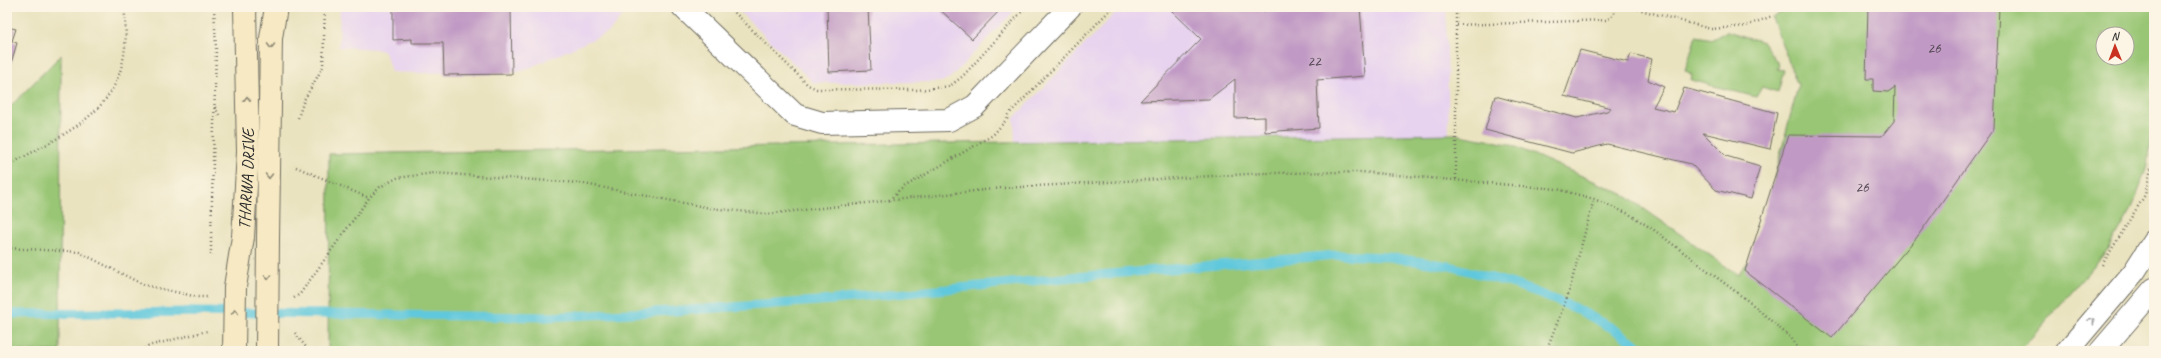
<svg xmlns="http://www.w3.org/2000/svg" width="2161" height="358" viewBox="0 0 2161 358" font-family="Caveat,sans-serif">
  <rect width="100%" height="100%" fill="#fcf5e5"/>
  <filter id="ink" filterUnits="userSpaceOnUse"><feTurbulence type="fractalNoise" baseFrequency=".025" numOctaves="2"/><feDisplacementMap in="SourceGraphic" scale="8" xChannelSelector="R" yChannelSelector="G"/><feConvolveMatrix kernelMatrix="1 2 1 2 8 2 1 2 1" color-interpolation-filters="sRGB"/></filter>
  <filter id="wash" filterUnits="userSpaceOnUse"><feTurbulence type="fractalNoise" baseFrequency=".012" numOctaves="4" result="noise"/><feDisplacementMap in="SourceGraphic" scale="16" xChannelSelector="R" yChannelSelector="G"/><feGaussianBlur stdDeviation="0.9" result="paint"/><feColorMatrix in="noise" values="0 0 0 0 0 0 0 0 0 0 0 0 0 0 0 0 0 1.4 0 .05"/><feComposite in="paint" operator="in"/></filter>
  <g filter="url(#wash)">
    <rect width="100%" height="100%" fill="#eae3c0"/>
    <path fill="#e7d2ef" d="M340 7H630L609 32 522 71 419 73 391 72 385 52 376 49 339 47Z
      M735 7H1018L950 78 941 82 814 83Z
      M1121 7H1446L1449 134 1015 141 1014 118Z"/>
    <path fill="#99c675" stroke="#627850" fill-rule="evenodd" d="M1791 7H2154V110L2147 166 2132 209 2110 247 2020 351H328L329 154 1454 134 1509 144 1623 194 1738 275 1755 252 1798 86 1772 18ZM2103 34H2127V58H2103Z
      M1727 31 1763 42 1779 65 1777 69 1784 70 1778 92 1762 87 1756 97 1691 80 1692 75 1685 70 1696 36 1713 39Z
      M61 55 60 351H7V110Z"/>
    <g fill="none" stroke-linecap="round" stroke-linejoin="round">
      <path stroke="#60c8dc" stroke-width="9" d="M7 314 194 312 547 317 673 311 833 300 1063 278 1336 255 1388 257 1450 266 1517 285 1575 308 1612 328 1647 351"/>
    </g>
    <g id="blocks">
      <path fill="#c099c4" d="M393 7H511L512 74 444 75 443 43H412V39L393 40Z
        M827 7H868L871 70 829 72Z
        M937 7H1003L972 39Z
        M1168 7H1260L1264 12 1262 7H1360L1365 76 1317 80 1319 128 1265 132V117L1235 118V79L1209 99 1140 101 1201 39Z
        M1868 7H1999L1994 128 1917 237 1832 338 1745 271 1788 135 1882 136 1894 121 1895 87 1888 92 1873 91V79H1866Z
        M7 27 16 29 12 41 17 43 7 77Z
        M1580 50 1628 62 1631 54 1652 59 1648 80 1664 87 1653 107 1674 112 1684 88 1777 113 1770 149 1703 133 1726 156 1760 166 1751 199 1716 190 1691 164 1607 144 1572 153 1485 130 1495 96 1577 118 1607 111 1611 108 1564 96Z"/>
    </g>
  </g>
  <g filter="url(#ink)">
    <use href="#blocks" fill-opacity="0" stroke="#6e6b5f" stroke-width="1"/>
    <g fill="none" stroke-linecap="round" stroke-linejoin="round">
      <defs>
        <path id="minor" d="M683 7 795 115 822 123 949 120 975 106 1070 7
          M2067 351 2134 272 2154 241
          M2101 351 2154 289"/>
        <g id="secondary">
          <path id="s1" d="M243 237 248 152 245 7"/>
          <path d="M268 238 271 38 276 7"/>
        </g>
      </defs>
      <use href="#minor" stroke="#6e6b5f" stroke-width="24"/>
      <use href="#secondary" stroke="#6e6b5f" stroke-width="24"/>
      <path stroke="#6e6b5f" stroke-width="2.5" stroke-dasharray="1 3" stroke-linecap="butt" d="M729 7 808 85 817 89 918 90 950 86 963 76 1026 7
        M1630 7 1711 29 1746 26 1772 16
        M1457 25 1607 20 1614 14 1615 7
        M215 107 220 117
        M298 118 304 100 323 67 325 7
        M7 166C81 125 136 106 124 7
        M296 167 369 198
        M1456 179V7
        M889 200 904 187 993 135 1007 119 1008 115 1113 7
        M211 237 216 49 214 7
        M7 248 79 252 144 285 198 297H209
        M2102 265 2145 195 2154 155
        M294 298 300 294 369 198 380 187 397 178 434 173 579 183 710 208 767 214 1002 188 1266 173 1362 172 1557 189 1594 199 1629 214 1654 230 1752 304 1791 338 1800 351
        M295 333 309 351
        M141 351 148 346 207 331
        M1546 351 1568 295 1594 199
        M2036 351 2041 345"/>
      <use href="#minor" stroke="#fff" stroke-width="22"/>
      <use href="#secondary" stroke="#f6e9c3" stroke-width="22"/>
      <defs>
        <path id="secondary-bridge" d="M234 351 235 287 243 237
          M267 351 268 238"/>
      </defs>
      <use href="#secondary-bridge" stroke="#6e6b5f" stroke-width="24" stroke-linecap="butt"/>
      <path stroke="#6e6b5f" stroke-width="2.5" stroke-dasharray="1 3" stroke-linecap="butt" d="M211 255V237"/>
      <use href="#secondary-bridge" stroke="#f6e9c3" stroke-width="22"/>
    </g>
    <defs><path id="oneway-chevron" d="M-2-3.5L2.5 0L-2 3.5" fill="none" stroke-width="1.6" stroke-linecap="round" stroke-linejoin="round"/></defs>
    <g stroke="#908a77">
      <use href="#oneway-chevron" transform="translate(271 46) rotate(91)"/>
      <use href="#oneway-chevron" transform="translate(247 99) rotate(-91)"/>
      <use href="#oneway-chevron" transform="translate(269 176) rotate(91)"/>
      <use href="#oneway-chevron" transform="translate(268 277) rotate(91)"/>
      <use href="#oneway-chevron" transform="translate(235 312) rotate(-89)"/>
    </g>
    <use stroke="#a0a0a0" href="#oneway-chevron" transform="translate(2092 321) rotate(-50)"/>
  </g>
  <g text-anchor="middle" stroke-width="3" stroke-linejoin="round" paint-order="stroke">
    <g font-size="15" fill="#504651">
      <text x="1934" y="53">26</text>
      <text x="1314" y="66">22</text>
      <text x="1862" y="192">26</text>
    </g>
    <g font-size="17" fill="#2b2b2b" stroke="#fcf5e5">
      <text dy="6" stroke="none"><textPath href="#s1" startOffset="58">THARWA DRIVE</textPath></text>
    </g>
  </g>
  <rect width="2161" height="358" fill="none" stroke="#fcf5e5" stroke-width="24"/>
  <g transform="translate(2115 46) rotate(359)"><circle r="19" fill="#fcf5e5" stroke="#a8a49b"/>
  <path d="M0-3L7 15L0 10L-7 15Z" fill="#c8321e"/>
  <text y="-6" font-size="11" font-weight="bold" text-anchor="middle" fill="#2b2b2b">N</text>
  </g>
</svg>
